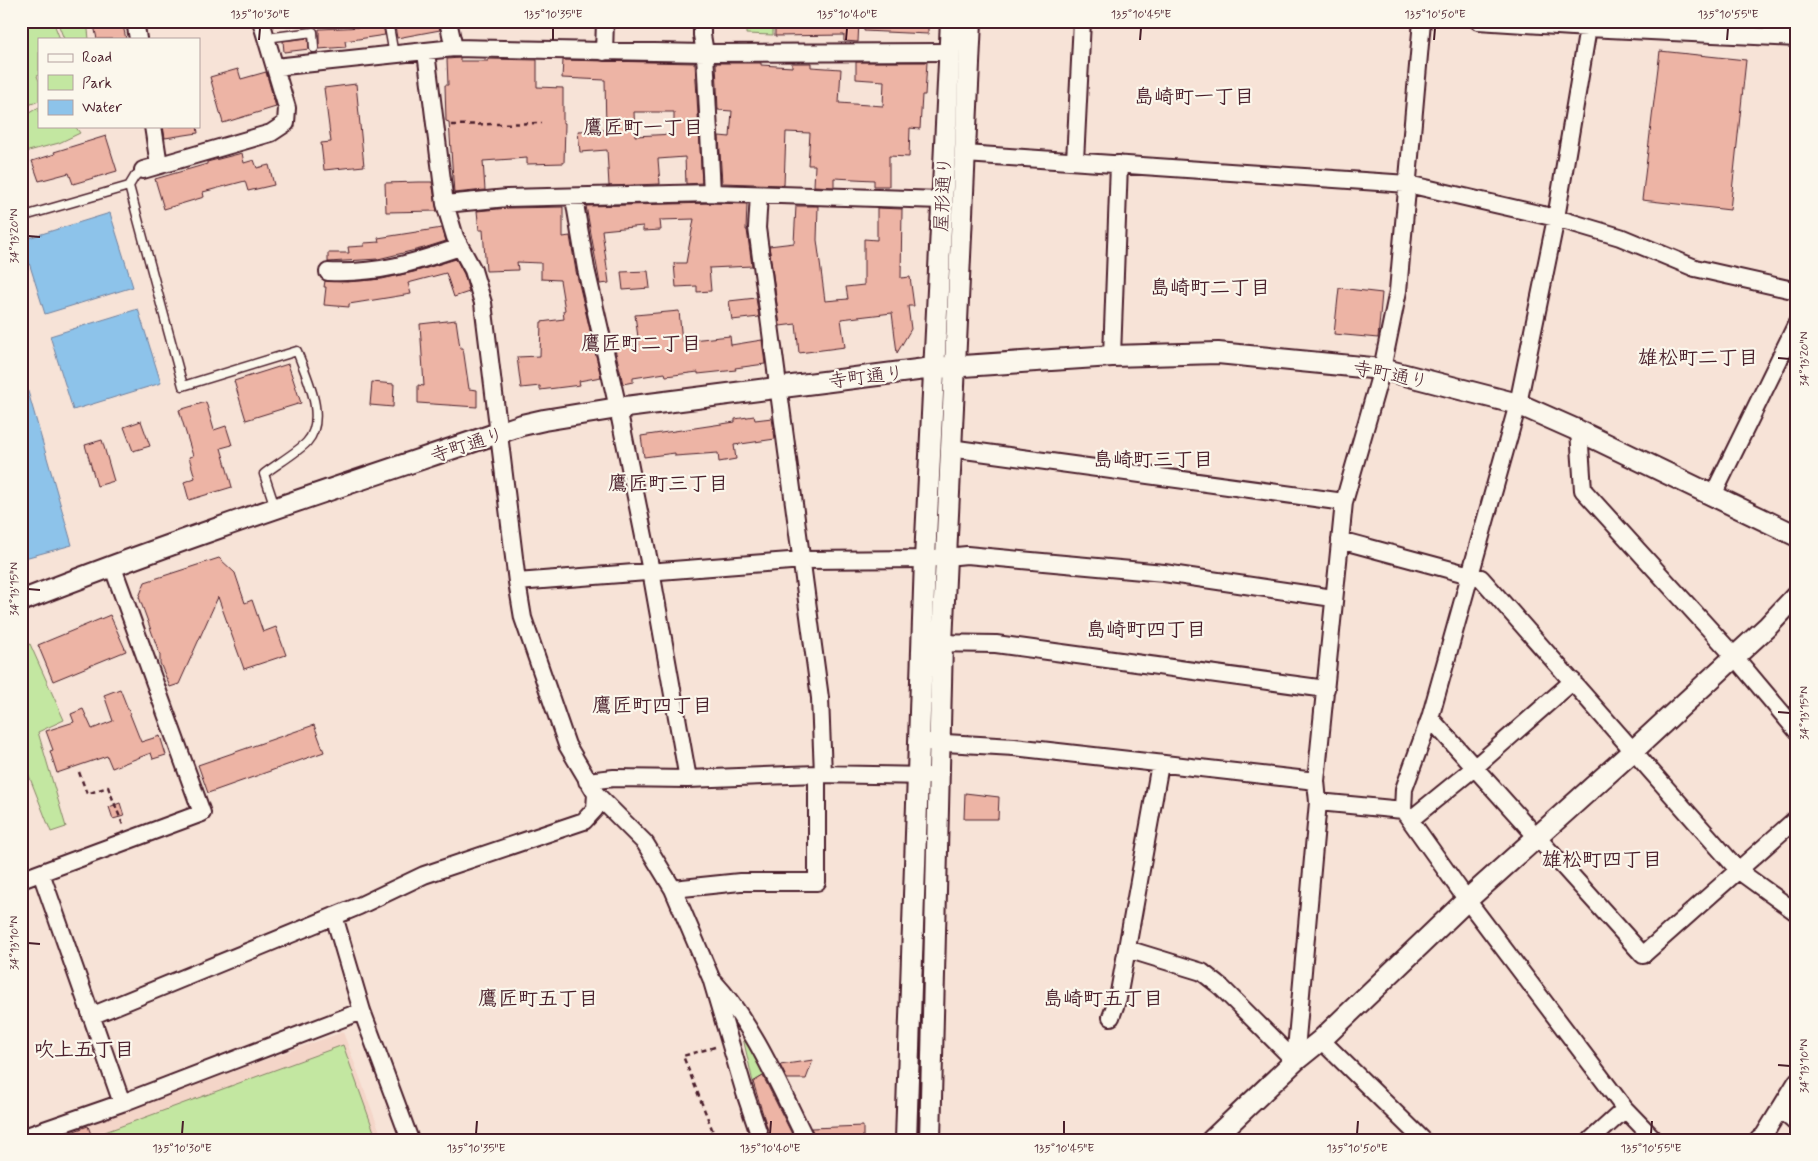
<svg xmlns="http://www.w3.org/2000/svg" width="1818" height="1161" viewBox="0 0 1818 1161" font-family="Mynerve,'Klee One',sans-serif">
  <rect width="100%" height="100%" fill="#f7e3d7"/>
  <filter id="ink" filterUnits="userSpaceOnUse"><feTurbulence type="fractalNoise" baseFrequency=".02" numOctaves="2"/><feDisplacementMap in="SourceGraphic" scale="10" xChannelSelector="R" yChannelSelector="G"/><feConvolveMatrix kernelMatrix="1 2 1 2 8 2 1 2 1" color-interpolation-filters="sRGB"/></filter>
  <g filter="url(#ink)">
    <path fill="#f4d5c8" d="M343 1032 383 1140H41L139 1105Z"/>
    <path fill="#c3e7a1" stroke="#868366" d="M21 21H53L60 39H39V75L37 76 39 81V101L21 108Z
      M57 21H87L89 39H64Z
      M746 21H773V35L746 34Z
      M39 107V126H75L80 133 59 143 21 153V118Z
      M30 644 64 720 38 732 66 827 51 832 26 768 21 769V648Z
      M743 1038 766 1074 753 1082Z
      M343 1045 377 1140H105V1132Z"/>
    <path fill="#8dc3ea" stroke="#72819e" d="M110 213 133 287 45 314 22 240Z
      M138 309 161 383 73 410 50 336Z
      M21 367 72 545 21 559Z"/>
    <path fill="#edb4a5" stroke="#4a1f2b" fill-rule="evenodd" d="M93 21H122L126 39H97Z
      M364 21H382L385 35 345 41 346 47 319 49V29L364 27Z
      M394 21H438L440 30 397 38Z
      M775 21H859L858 42 844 41V35L775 36Z
      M864 21 928 22V34L864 31Z
      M308 38 309 49 284 52 283 41Z
      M1660 51 1746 60 1730 210 1642 200Z
      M460 58V61H488V59L537 60V87L563 88V123H565L564 163 527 164V158L483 161 485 190 454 193 449 122 446 121 445 85H448L447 59Z
      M563 60 695 63 702 183 686 184 685 157 658 159 660 184 609 186 607 150 580 152 578 131 606 130 605 80 562 78ZM634 112H674V134L635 136Z
      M856 62H927L925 95H922L920 129 910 128 909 157 889 156V186H874V180L834 178V187L814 186 815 165H808L810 133 786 132 784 185 722 183 719 136 730 137 732 111 718 110 716 63H761V65L792 67V63H811V67L841 69 839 103 883 106 884 81 856 79Z
      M238 69 241 79 266 72 276 107 223 123 210 77Z
      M356 84 364 166 324 170 321 143 331 142 324 88Z
      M163 126H197L198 133 165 138Z
      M106 136 117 171 73 184 69 173 39 181 32 161 55 154 54 152Z
      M242 153 244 163 254 160 257 168 269 165 274 185 248 191 245 181 203 192 204 197 164 209 155 179 207 164V162Z
      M418 182H432L437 211 386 212 385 183Z
      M712 203 747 204 746 230H747L752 266 709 268 711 291 697 292V286L676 287 674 263H686L694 219 660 220 661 230 643 231V226L602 230 609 283 600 284 586 206Z
      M796 206H818L817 240 825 301 848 299 846 287 864 285V239L877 240V208L902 209 901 278 910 277 914 306H908L911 329 897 353 892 313 841 319 845 347 799 353 796 324 780 326 769 246 794 243Z
      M563 207V237L570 236 576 271 601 377 579 381 580 385 540 390V386L521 388 517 357 540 356 541 322 564 319 563 311 565 310 560 280 541 279V263L517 262 518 270 486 271 483 230H479L477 211 508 208Z
      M442 228 446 241 424 248 378 259 328 262V253H349L348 247 364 246V243L379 242 378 238Z
      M456 259 464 274 469 292 454 297 446 273 408 283 411 294 349 304V307L324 305 326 287H324L325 281 347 282 382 279 414 272Z
      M648 271 650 288 623 290 621 272Z
      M1339 288 1382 293 1378 338 1334 334Z
      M756 298 759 317 732 320 729 301Z
      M679 311 682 341 730 336 731 345 762 340 765 364 735 368 736 370 698 374V372L666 376 665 373 633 378V382L623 384 615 349 639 345 635 315Z
      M456 320 460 348H463L469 389 477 390V407L418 403V385L424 386 420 324Z
      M288 364 301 403 246 420 234 381Z
      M372 382 394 384 393 407 370 405Z
      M206 402 214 430 226 426 232 445 221 448 232 487 189 500 184 482 195 478 189 457 193 456 179 410Z
      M754 416 755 420 772 418 775 439 734 445 736 459 719 462 718 453 675 456V453L644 457 641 436 735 422V419Z
      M141 421 150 446 133 451 124 427Z
      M102 440 114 481 97 486 85 445Z
      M219 558 235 573 245 603 252 600 263 632 276 627 286 655 244 669 218 597 179 684 170 687 160 663V655L139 597 145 582Z
      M110 615 126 651 53 681 38 645Z
      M120 689 141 742 160 736 166 755 153 759 151 753 112 768 107 756 57 773 50 751 53 750 46 731 74 722 71 714 83 709 92 729 113 721 104 695Z
      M314 725 324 752 208 793 198 765Z
      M965 793 999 797 998 819H964Z
      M120 803 124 816 113 819 109 807Z
      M813 1060 806 1079H787L780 1065Z
      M763 1076 795 1140H771L753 1082Z
      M88 1126 93 1140H56L55 1138Z
      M863 1126V1140H824L815 1136 811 1128Z"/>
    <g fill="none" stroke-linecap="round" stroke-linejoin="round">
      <defs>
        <path id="service" d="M388 21 394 55
          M266 38 313 32 314 48
          M143 170 135 176 129 186 183 386 297 351C306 376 328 418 307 442 299 451 274 466 264 474L275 507
          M21 217 129 186"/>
        <path id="minor" d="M135 21 138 39
          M448 21 454 48
          M702 21V35L705 53 712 193
          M1478 21 1588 28 1797 38
          M1588 28 1556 218 1518 404 1430 718 1404 789 1403 810 1467 900 1625 1109 1655 1140
          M426 52 445 204 455 237 473 270 483 303 517 582 523 618 567 745 596 794 645 843 673 889 711 978 745 1093 761 1140
          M604 52 605 21
          M275 67 454 48 705 53 949 52
          M153 126 159 165
          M965 154 1408 184 1556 218 1620 237 1695 268 1797 291
          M1075 161 1082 21
          M143 170 271 133 286 123 287 108 261 21
          M759 195 757 228 820 698 823 774
          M574 198 586 269 618 408 651 571 688 779
          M445 204 507 198 712 193 942 200
          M328 272C379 274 413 263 460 247
          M1112 356 1119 164
          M1579 431 1583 490 1734 656 1797 731
          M950 448 1344 502
          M1713 495 1797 323
          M1340 540 1481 578 1739 871 1797 913
          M517 582 803 560 925 559 967 555 1164 573 1333 598
          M931 643 996 644 1326 689
          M1430 718 1643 955 1797 818
          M928 742 1014 747 1316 781
          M587 781 614 778 688 779 817 774 929 776
          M1318 802 1403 810
          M1410 820 1474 768 1573 681
          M41 873 122 1103
          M21 880 202 813 112 565
          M673 889 740 882H817V774
          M334 916 362 1011 410 1140
          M1127 949 1202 972 1220 986 1295 1061
          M714 982C753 1024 780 1088 806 1140
          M91 1016 359 906 424 875 584 821 595 809 596 794
          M1111 1017 1118 998 1160 764
          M1321 1040 1423 1140
          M1295 1061 1318 802 1316 781 1344 502 1382 369 1398 291 1422 21
          M1780 1109 1797 1124
          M21 1138 122 1103 362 1011
          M1591 1140 1625 1109
          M1758 1140 1764 1135 1797 1081"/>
        <path id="tertiary" d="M21 601C186 536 354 482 522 425L544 420 618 408 933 368 1112 356 1218 353 1382 369 1518 404 1579 431 1797 536
          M906 1140 925 559 951 21
          M930 1140 942 643 971 21
          M1212 1140 1295 1061 1321 1040 1467 900 1634 750 1768 626 1797 595"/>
      </defs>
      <use href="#service" stroke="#4a1f2b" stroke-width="11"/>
      <use href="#minor" stroke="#4a1f2b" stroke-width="20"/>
      <use href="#tertiary" stroke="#4a1f2b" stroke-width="24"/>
      <path stroke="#4a1f2b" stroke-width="2.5" stroke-dasharray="5 4" stroke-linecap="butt" d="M451 125 542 123
        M79 772 87 794 108 787 123 825
        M715 1047 683 1056 716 1139 722 1140"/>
      <use href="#service" stroke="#fbf7ec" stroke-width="8"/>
      <use href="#minor" stroke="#fbf7ec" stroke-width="16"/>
      <use href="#tertiary" stroke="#fbf7ec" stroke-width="20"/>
    </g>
  </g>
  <path fill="none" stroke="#4a1f2b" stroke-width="2" d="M259 40 260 28M553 40V28M846 40 847 28M1140 40 1141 28M1434 40 1435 28M1727 40 1728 28M28 236 40 237M1778 358 1790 359M28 589 40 590M1778 712 1790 713M28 943 40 944M1778 1065 1790 1066M182 1134 183 1121M476 1134 477 1121M770 1134 771 1121M1064 1134V1121M1357 1134 1358 1121M1651 1134 1652 1121"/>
  <g text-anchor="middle" stroke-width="4.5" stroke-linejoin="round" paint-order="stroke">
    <g font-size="19" fill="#4a1f2b" stroke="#fbf7ec">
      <text transform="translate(942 194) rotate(-87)" y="7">屋形通り</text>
      <text transform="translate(1391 374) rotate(11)" y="7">寺町通り</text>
      <text transform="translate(866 376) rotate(-7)" y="7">寺町通り</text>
      <text transform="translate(467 444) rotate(-18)" y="7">寺町通り</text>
    </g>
    <g font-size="20" font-weight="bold" fill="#4a1f2b" stroke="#fbf7ec">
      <text x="1194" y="103">島崎町一丁目</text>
      <text x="643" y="134">鷹匠町一丁目</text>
      <text x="1210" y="294">島崎町二丁目</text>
      <text x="641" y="350">鷹匠町二丁目</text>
      <text x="1698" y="364">雄松町二丁目</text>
      <text x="1153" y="466">島崎町三丁目</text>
      <text x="668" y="490">鷹匠町三丁目</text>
      <text x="1146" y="636">島崎町四丁目</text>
      <text x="652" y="712">鷹匠町四丁目</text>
      <text x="1602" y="866">雄松町四丁目</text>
      <text x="538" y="1005">鷹匠町五丁目</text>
      <text x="1103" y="1005">島崎町五丁目</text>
      <text x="84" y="1056">吹上五丁目</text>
    </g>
  </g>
  <rect width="1818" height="1161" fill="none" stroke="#fbf7ec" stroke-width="55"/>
  <rect x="38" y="38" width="162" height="90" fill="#fbf7ec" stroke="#b4a19f"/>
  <rect x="48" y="54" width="25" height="8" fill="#fbf7ec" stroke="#b4a19f"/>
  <text x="82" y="62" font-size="15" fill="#4a1f2b">Road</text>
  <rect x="48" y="75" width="25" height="15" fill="#c3e7a1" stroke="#b4a19f"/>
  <text x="82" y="88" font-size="15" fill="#4a1f2b">Park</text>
  <rect x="48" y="100" width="25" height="15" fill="#8dc3ea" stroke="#b4a19f"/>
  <text x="82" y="112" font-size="15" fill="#4a1f2b">Water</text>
  <rect x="28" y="28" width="1762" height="1106" fill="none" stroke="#4a1f2b" stroke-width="2"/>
  <g font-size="12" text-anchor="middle" fill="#4a1f2b">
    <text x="260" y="18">135°10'30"E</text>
    <text x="553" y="18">135°10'35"E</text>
    <text x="847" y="18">135°10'40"E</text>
    <text x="1141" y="18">135°10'45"E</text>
    <text x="1435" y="18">135°10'50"E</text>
    <text x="1728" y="18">135°10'55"E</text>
    <text transform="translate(14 236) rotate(-90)" y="4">34°13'20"N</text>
    <text transform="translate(1804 359) rotate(-90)" y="4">34°13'20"N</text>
    <text transform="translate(14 589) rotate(-90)" y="4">34°13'15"N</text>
    <text transform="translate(1804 713) rotate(-90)" y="4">34°13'15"N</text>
    <text transform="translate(14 943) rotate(-90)" y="4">34°13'10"N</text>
    <text transform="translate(1804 1066) rotate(-90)" y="4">34°13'10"N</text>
    <text x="182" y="1152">135°10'30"E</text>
    <text x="476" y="1152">135°10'35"E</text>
    <text x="770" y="1152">135°10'40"E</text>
    <text x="1064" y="1152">135°10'45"E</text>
    <text x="1357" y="1152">135°10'50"E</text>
    <text x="1651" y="1152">135°10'55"E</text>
  </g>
</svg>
